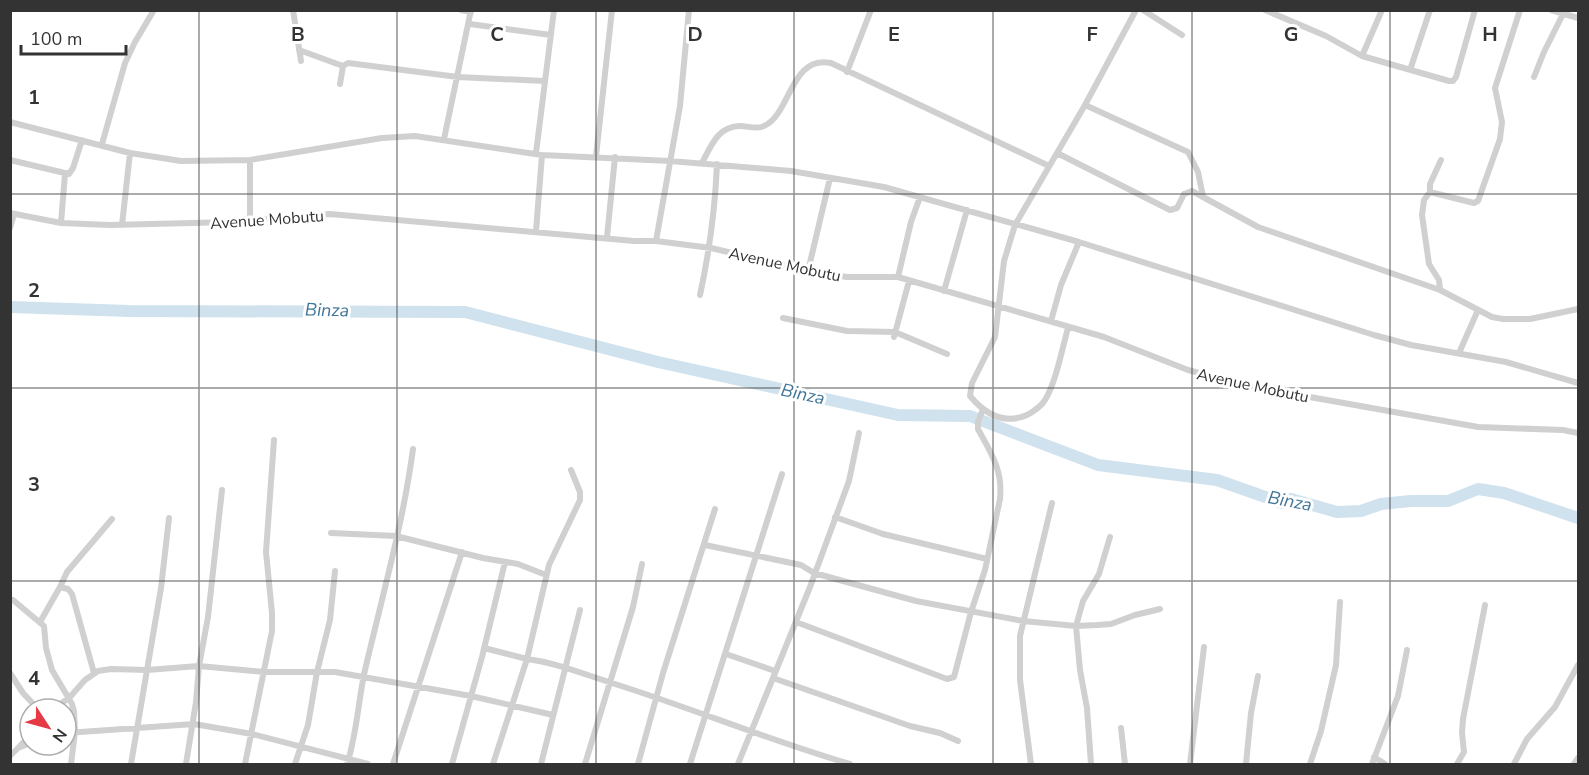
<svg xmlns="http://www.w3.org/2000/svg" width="1589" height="775" viewBox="0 0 1589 775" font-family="'Nunito Sans',sans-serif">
  <rect width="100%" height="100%" fill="#fff"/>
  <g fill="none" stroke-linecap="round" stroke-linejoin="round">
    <path stroke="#cfe2ee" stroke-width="12" d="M10 307 129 311 465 312 658 362 898 415 970 416 1098 465 1217 480 1282 503 1291 499 1337 512 1361 511 1381 504 1411 501H1448L1478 489 1504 493 1578 518"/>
    <path stroke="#d0d0d0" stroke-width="6" d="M293 10 301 61
      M461 10 471 12
      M1143 10 1182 35
      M1265 10 1326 36 1362 56 1449 81H1453L1456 77 1475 10
      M1551 10 1578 18
      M470 24 551 35
      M299 50 343 66 348 63 458 77 545 81
      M1362 56 1382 10
      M1410 70 1430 10
      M847 72 871 10
      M1534 77 1544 52 1563 14
      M340 84 343 66
      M1085 105 1188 152 1198 172 1203 196
      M10 122 130 153 181 161 250 160 382 138 415 136 542 155 670 161 791 171 884 187 1079 242 1374 335 1411 345 1506 362 1578 383
      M444 139 471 10
      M102 144 125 63 135 42 154 10
      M536 153 554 10
      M1057 153 1170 210 1177 208 1184 194 1192 191 1258 227 1440 290 1492 317 1503 319H1530L1578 309
      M596 156 612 10
      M10 160 69 174 73 168 82 140
      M250 160V220
      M702 163C711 146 718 126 740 126 748 126 757 130 764 126 791 114 790 55 831 63L1049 166
      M1430 192 1474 203 1478 201 1500 139 1502 122 1495 88 1520 10
      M10 213 61 223 110 225 233 222 330 214 634 241H656L711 248 808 271 847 277H898L1104 337 1188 370 1248 386 1478 427 1563 430 1578 433
      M61 223 65 174
      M122 225 130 153
      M10 228 14 214
      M536 231 542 155
      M607 237 615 157
      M656 241 680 106 689 10
      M808 271 830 178
      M898 277 911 222 920 197
      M1440 290 1439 280 1429 264 1422 215 1424 200 1430 192V184L1441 160
      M944 291 967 210
      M700 295C710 249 715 211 717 164
      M783 318 847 331 895 332 947 354
      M1051 321 1061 285 1079 242
      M1068 328C1062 349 1056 382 1045 400 1041 407 1034 411 1027 415 1004 425 985 414 970 396L972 383 995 337 1004 261 1015 225 1085 105 1136 10
      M894 337 909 281
      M1459 353 1478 310
      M835 517 883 534 987 559
      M331 533 396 536 483 558 518 564 546 575
      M705 545 801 565 814 573 916 601 1023 621 1076 626 1097 625 1111 624 1135 615 1160 609
      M13 600 44 626 46 648 52 670 72 704 74 711 75 732 71 764
      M40 622 60 587
      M796 622 947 679 954 677 971 612 985 570 1000 499C1003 470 991 453 978 429V422L983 409
      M484 648 527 659 549 565 580 500V492L571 470
      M726 654 775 671
      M10 673 23 693 38 709
      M94 673 72 594 68 589 60 587 67 572 112 519
      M773 678 910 726 940 733 958 741
      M53 709 69 698 85 680 98 671 111 669 147 670 199 666 264 672H335L471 696 553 715
      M1121 728 1125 764
      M66 733 194 724 252 734 368 764
      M20 746 30 735
      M10 756 18 748 30 743
      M1374 757 1385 764
      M131 764 161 588 169 518
      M186 764 196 702 199 666 208 617 222 490
      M245 764 272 631V613L266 552 274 440
      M295 764 308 725 317 672 330 620 335 571
      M347 764C357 734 358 701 365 670 382 597 403 524 413 449
      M393 764 462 552
      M452 764 482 657 505 562
      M493 764 527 659C558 663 586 675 615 684 694 709 771 741 850 764
      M541 764 580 610
      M585 764 633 607 642 564
      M638 764 663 673 715 509
      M690 764 782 474
      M738 764 810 587 849 481 859 433
      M1031 764 1020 680V636L1052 503
      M1091 764 1087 708 1080 670 1076 626 1083 601 1099 574 1110 537
      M1190 764 1204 647
      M1246 764 1251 713 1258 676
      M1310 764 1321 731 1336 665 1340 602
      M1372 764 1398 696 1407 650
      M1457 764 1464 752 1462 733 1463 719 1485 605
      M1514 764 1527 739 1555 707 1578 665
      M1574 764 1578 758"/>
  </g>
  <path fill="none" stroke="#333" stroke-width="1.5" stroke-opacity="0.55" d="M199 10V764M397 10V764M596 10V764M794 10V764M993 10V764M1192 10V764M1390 10V764M10 194H1578M10 388H1578M10 581H1578"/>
  <g text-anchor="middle" stroke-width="6" stroke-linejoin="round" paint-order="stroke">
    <g font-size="16" fill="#333" stroke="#fff">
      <text transform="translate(267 219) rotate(-4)" y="6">Avenue Mobutu</text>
      <text transform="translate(785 264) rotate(12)" y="6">Avenue Mobutu</text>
      <text transform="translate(1253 385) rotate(12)" y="6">Avenue Mobutu</text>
    </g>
    <g font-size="18" font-style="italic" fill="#3f7597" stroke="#fff">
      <text transform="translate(327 310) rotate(1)" y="6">Binza</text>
      <text transform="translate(803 394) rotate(12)" y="6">Binza</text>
      <text transform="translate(1290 501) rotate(11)" y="6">Binza</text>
    </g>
  </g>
  <g font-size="20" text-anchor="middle" font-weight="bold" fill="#333" stroke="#fff" stroke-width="6" stroke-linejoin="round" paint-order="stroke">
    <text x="298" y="41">B</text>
    <text x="497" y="41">C</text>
    <text x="695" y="41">D</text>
    <text x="894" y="41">E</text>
    <text x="1092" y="41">F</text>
    <text x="1291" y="41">G</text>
    <text x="1490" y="41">H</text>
    <text x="34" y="104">1</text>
    <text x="34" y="297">2</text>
    <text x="34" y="491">3</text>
    <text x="34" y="685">4</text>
  </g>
  <rect width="1589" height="775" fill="none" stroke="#333333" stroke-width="24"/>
  <g transform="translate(48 727) rotate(126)"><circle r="28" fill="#ffffff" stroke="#adadad" stroke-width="1.5"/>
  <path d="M0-4.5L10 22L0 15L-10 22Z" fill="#e63946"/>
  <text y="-9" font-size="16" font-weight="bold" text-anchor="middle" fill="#333333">N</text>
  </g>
  <path d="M21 45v9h105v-9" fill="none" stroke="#333333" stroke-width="3"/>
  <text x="30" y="45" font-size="18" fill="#333333" stroke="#ffffff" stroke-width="4.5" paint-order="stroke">100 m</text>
</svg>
